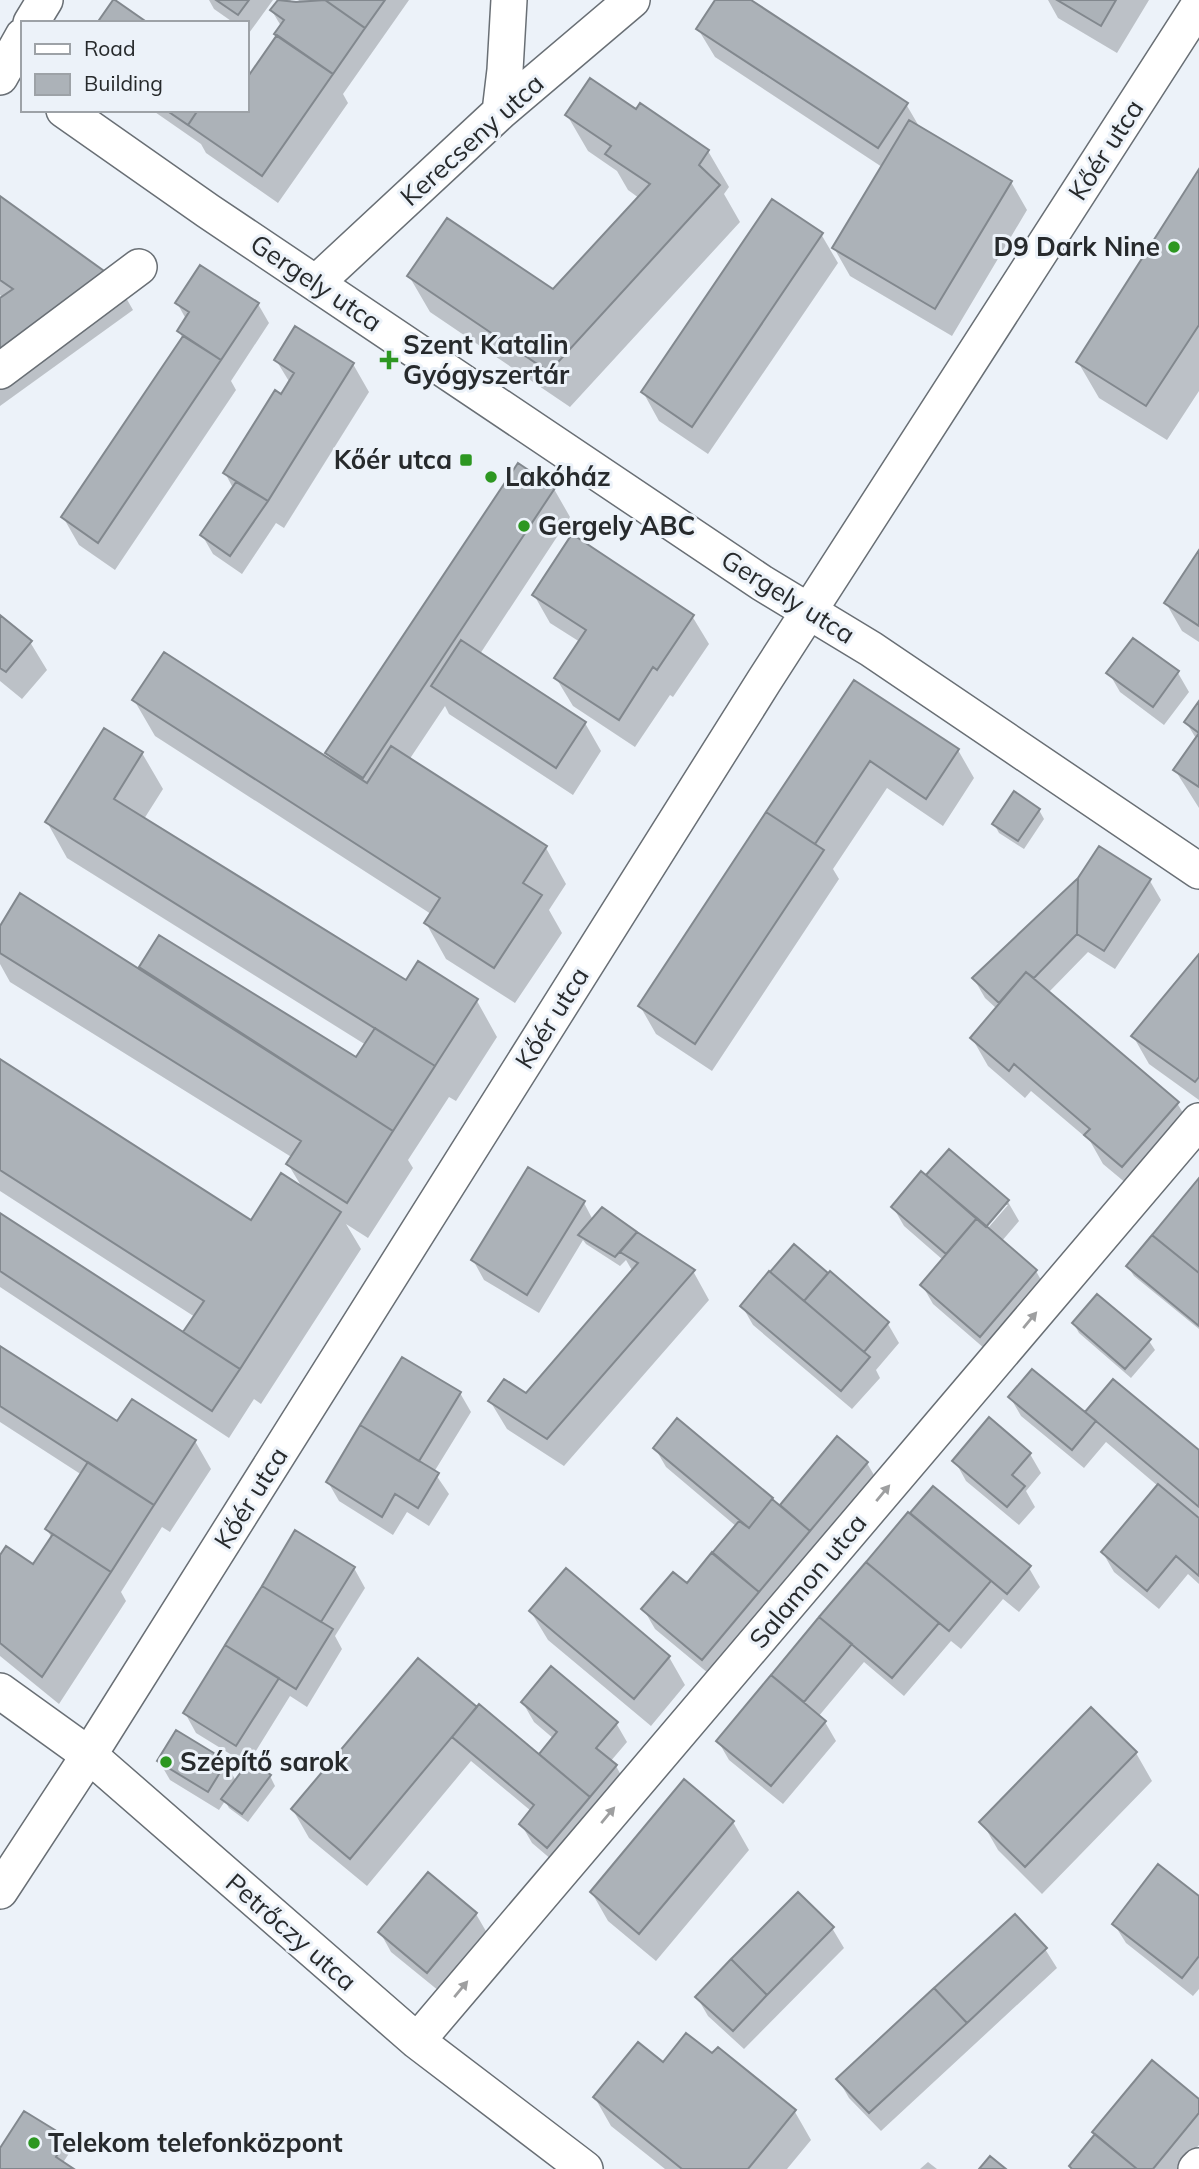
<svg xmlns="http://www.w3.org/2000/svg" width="1199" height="2169" viewBox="0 0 1199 2169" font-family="Mulish,sans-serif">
  <rect width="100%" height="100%" fill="#ecf2f9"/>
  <path fill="#0003" fill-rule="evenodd" d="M209 0H273L249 33 247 31V23H234L214 9Z
    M280 0H290L296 4 299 0H409L343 94 348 103 278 203 206 153 201 144 152 110H247V81L278 37 281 26 272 11Z
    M717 0H748L906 104 920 128 1011 182 1027 210 952 336 850 276 834 248 882 167 715 57 698 29Z
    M1048 0H1149L1117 53 1058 18Z
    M636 112 708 151 729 187 724 194 740 222 570 407 430 312 409 276 554 291 639 198 628 190 617 171 588 151 567 115Z
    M1199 172V391L1167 440 1099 398 1078 362Z
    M0 198 117 282 133 310 0 406V300L4 298 0 295Z
    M821 234 838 263 708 454 659 421 643 392Z
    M177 303 258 304 269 323 231 381 236 390 115 570 79 545 63 517 183 339 179 331 186 319Z
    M276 360 353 364 369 392 284 528 276 523 242 574 213 554 202 535 233 488 225 473 290 383Z
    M554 489 570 517 480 654 585 723 601 751 573 795 449 714 445 706 409 760 546 848 566 884 549 910 562 933 515 1003 446 959 426 923 431 914 155 736 134 700 334 764 327 753Z
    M1199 553V642L1182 631 1166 603Z
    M534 595 692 616 709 644 673 697 670 695 635 747 573 706 556 678 580 642 550 623Z
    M0 617 30 642 47 670 22 699 0 681Z
    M1109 673H1178L1189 692 1164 725 1120 692Z
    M854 682 958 750 974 778 943 826 887 788 833 869 839 879 712 1071 656 1034 640 1006Z
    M1199 704V808L1175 770 1197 740 1186 722Z
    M142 753 163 789 144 819 406 982 477 1001 497 1037 456 1101 449 1097 408 1160 413 1168 368 1238 346 1224 361 1249 261 1404 254 1399 229 1438 0 1287V1215L184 1335 195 1317 0 1191V1061L252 1223 303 1189 288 1164 293 1158 10 982 0 964V929L146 975 141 967 356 1059 366 1045 67 858 47 822Z
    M1039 810 1044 819 1024 849 999 833 994 824Z
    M1150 881 1161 900 1115 969 1088 952 1048 993 1177 1103 1194 1131 1139 1194 1103 1164 1090 1141 1031 1091 1025 1098 988 1066 972 1038 997 1009 985 998 974 979Z
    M1199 956V1100L1149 1064 1133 1036Z
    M949 1152 1008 1202 1019 1221 1001 1242 1036 1271 1047 1291 992 1355 933 1304 922 1285 943 1260 904 1226 893 1207 926 1178ZM1003 1205H1008L982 1235 979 1232Z
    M1199 1181V1329L1134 1276 1128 1267Z
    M584 1203 593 1220 603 1209 693 1271 709 1300 564 1466 507 1429 490 1401 527 1396 633 1272 626 1260 620 1266 586 1244 583 1240 539 1313 484 1280 473 1260Z
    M794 1247 828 1276 830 1273 888 1324 899 1343 876 1370 880 1378 852 1409 753 1325 742 1306Z
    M1074 1324 1149 1341 1155 1350 1131 1378 1079 1333Z
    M0 1348 118 1423 195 1441 211 1469 170 1532 162 1527 121 1592 126 1601 59 1704 0 1656V1553L34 1567 52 1539 47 1529 82 1475 0 1422Z
    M460 1393 471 1412 434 1472 449 1494 429 1526 407 1512 393 1535 339 1501 328 1482Z
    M1010 1397 1199 1453V1584L1188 1574 1159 1609 1114 1572 1103 1553 1158 1486 1106 1442 1084 1468 1021 1416Z
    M837 1439 867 1463 878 1482 714 1678 655 1629 644 1610 687 1586 737 1527 666 1467 655 1448 780 1507Z
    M1030 1454 1041 1473 1026 1491 1035 1507 1019 1525 966 1481 955 1461Z
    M934 1488 1029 1568 1040 1587 1019 1612 1003 1599 961 1649 951 1641 904 1696 864 1662 818 1717 825 1722 836 1741 783 1804 729 1760 718 1741 908 1514 910 1516Z
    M354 1568 365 1588 335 1636 342 1649 307 1707 290 1696 249 1762 270 1776 275 1786 248 1822 229 1808 225 1801 219 1810 170 1780 159 1761 226 1763 236 1781 248 1765 196 1733 185 1713Z
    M531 1612 669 1657 685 1685 651 1726 548 1640Z
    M523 1703 616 1723 627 1742 610 1762 616 1766 627 1786 559 1866 532 1843 521 1824 531 1811 471 1761 367 1886 309 1838 293 1810 477 1709 539 1757 554 1739 534 1722Z
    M1136 1753 1152 1781 1042 1894 998 1850 982 1822Z
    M733 1822 749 1850 656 1961 608 1921 592 1893Z
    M1199 1898V1989L1193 1996 1126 1943 1114 1924Z
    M476 1914 487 1933 439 1991 391 1952 380 1932Z
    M832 1928 844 1948 744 2049 708 2016 697 1997Z
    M1045 1949 1057 1968 881 2131 849 2098 838 2079Z
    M718 2049 795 2112 811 2140 787 2169H665L611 2126 595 2098 663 2064 712 2055Z
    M1199 2102V2145L1179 2169H1072Z
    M67 2140 72 2149 62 2164 71 2169H0V2151Z
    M928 2162 937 2169H920Z"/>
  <path fill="#acb2b8" stroke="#82888e" stroke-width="2" d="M113 0H115L148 23H97Z
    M216 0H249L238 15Z
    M278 0 296 2 325 0 365 28 333 74 274 34 284 20 270 10Z
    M325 0H385L365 28Z
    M715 0H751L908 103 878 148 696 29Z
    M1057 0H1116L1101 26Z
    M277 35 333 74 262 176 188 125 198 110H247V78Z
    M590 78 636 109 640 103 709 150 699 165 720 185 549 372 407 276 447 218 553 289 650 184 605 154 611 146 565 115Z
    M166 110H198L188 125Z
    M909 120 1012 181 935 309 832 248Z
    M1199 169V325L1146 406 1076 362Z
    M0 196 118 281 0 367V298L13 289 0 280Z
    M772 199 823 233 692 427 641 392Z
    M200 265 259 303 221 360 177 331 189 312 175 303Z
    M295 326 354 363 268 501 223 473 275 390 281 394 294 373 274 360Z
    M183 336 221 360 98 543 61 517Z
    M518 463 555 488 363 778 325 753Z
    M236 482 268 501 230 556 200 535Z
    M572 534 694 615 657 670 653 667 619 720 554 678 586 630 532 595Z
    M1199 550V626L1164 603Z
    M0 615 32 641 6 672 0 668Z
    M1133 638 1179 671 1153 707 1106 673Z
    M461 640 586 722 556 768 431 686Z
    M164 652 367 783 391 746 547 846 523 883 542 895 494 968 424 923 440 898 132 700Z
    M854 680 959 749 926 799 870 761 815 844 766 812Z
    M1199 701V733L1184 722Z
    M104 728 143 752 114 799 406 980 418 961 478 999 435 1066 45 822Z
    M1199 733V787L1173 770Z
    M1014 791 1040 809 1018 841 992 824Z
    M766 812 824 850 695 1044 638 1006Z
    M1099 846 1151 879 1104 951 1077 934 1078 878Z
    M1078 878 1077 934 1034 978 1026 972 999 1003 972 978Z
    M20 893 393 1131 347 1203 286 1164 301 1141 0 953V926Z
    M159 935 356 1057 375 1028 435 1066 393 1131 139 967Z
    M1199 954V1077L1195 1082 1131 1036Z
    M1026 972 1179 1102 1122 1167 1084 1135 1090 1129 1014 1064 1009 1071 970 1038Z
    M0 1059 251 1220 281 1173 341 1212 240 1369 183 1332 204 1301 0 1170Z
    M949 1149 1009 1200 986 1227 926 1175Z
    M528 1167 585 1201 527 1295 471 1260Z
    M921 1171 977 1218 946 1254 891 1207Z
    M1199 1178V1273L1152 1235Z
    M602 1207 637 1232 615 1257 578 1235Z
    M0 1213 240 1369 212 1411 0 1271Z
    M977 1218 1037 1270 980 1337 920 1285Z
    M637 1232 695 1270 547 1439 488 1401 504 1379 526 1393 638 1263 620 1252Z
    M1152 1235 1199 1273V1326L1126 1266Z
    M794 1244 828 1273 804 1301 770 1272Z
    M769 1271 870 1357 841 1391 740 1306Z
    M830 1271 889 1322 864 1352 804 1301Z
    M1097 1294 1151 1339 1125 1369 1072 1323Z
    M0 1346 117 1421 132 1399 196 1440 154 1505 0 1406Z
    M402 1357 461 1392 419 1461 360 1425Z
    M1032 1369 1096 1421 1072 1450 1008 1397Z
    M1113 1379 1199 1450V1507L1085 1412Z
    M989 1417 1031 1453 1012 1475 1025 1486 1007 1507 952 1461Z
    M677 1418 773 1498 749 1528 653 1448Z
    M360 1425 439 1473 418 1508 395 1494 382 1517 326 1482Z
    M837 1436 868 1462 810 1531 780 1505Z
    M88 1462 154 1505 111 1572 45 1529Z
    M1158 1484 1199 1518V1576L1176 1556 1147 1591 1101 1552Z
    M933 1486 1031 1566 1007 1594 910 1513Z
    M772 1499 810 1531 759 1592 712 1553 739 1521 749 1528Z
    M908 1512 991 1581 949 1631 866 1562Z
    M295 1530 355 1567 321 1622 262 1586Z
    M53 1534 111 1572 42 1677 0 1643V1555L6 1546 33 1564Z
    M712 1552 759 1592 702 1660 641 1609 673 1572 687 1583Z
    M866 1562 939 1623 892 1678 819 1617Z
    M566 1568 670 1656 634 1699 529 1611Z
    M262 1586 333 1629 296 1689 225 1645Z
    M819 1617 852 1644 804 1702 771 1675Z
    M225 1645 279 1678 236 1746 183 1713Z
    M418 1658 477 1707 350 1859 291 1809Z
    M551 1666 618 1722 596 1748 617 1765 590 1797 539 1754 557 1732 521 1702Z
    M771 1675 826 1721 771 1786 716 1741Z
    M479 1704 590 1797 547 1848 519 1824 534 1805 452 1737Z
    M1091 1707 1137 1752 1025 1867 979 1822Z
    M176 1730 227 1761 208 1792 157 1761Z
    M250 1760 271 1775 242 1814 221 1799Z
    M684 1779 734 1821 639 1934 590 1892Z
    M1158 1864 1199 1896V1956L1182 1978 1112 1924Z
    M428 1872 477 1913 427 1973 378 1932Z
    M798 1892 834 1927 767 1995 731 1959Z
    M1015 1914 1047 1948 967 2023 934 1988Z
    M731 1959 767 1995 733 2031 695 1997Z
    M934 1988 967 2023 869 2113 836 2079Z
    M686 2033 712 2053 718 2047 796 2110 748 2169H682L593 2097 638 2042 663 2062Z
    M1152 2060 1199 2099V2113L1153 2169H1137L1092 2132Z
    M24 2111 68 2138 56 2157 74 2169H0V2148Z
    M1095 2134 1137 2169H1072L1069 2166Z
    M990 2156 1006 2169H979Z"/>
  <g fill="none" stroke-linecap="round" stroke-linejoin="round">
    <defs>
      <path id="street" d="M31 23 45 0
        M0 77 23 36
        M64 110 208 211 762 583 871 649 1199 871
        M500 112 505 70 509 0
        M316 283 500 112 632 0
        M0 371 139 267
        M0 1691 89 1755 417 2041 585 2169
        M0 1891 89 1755 764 681 1199 5
        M417 2041 1199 1121
        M1196 2169 1199 2166"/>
    </defs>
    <use href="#street" stroke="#696f75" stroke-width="38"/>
    <use href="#street" stroke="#fff" stroke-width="35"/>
  </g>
  <defs><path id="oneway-solid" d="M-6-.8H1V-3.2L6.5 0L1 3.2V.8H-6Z" transform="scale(1.75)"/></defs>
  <g fill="#9e9fa0">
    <use href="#oneway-solid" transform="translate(1030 1320) rotate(-50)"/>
    <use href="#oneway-solid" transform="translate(883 1493) rotate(-50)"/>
    <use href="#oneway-solid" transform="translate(608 1815) rotate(-50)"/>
    <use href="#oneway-solid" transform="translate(461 1989) rotate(-50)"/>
  </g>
  <g fill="#2d9721" stroke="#ecf2f9" stroke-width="2.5">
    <circle cx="1174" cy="247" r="7"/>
    <path d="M385.5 349.5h7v7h7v7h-7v7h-7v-7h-7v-7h7z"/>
    <rect x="459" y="453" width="14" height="14" rx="3.5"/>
    <circle cx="491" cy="477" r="7"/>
    <circle cx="524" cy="526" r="7"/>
    <circle cx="166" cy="1762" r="7"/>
    <circle cx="34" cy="2143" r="7"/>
  </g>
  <g text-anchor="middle" stroke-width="6" stroke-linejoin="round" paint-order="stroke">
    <g font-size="26" fill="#272a2c" stroke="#ecf2f9">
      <text transform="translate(472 140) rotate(-42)" y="9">Kerecseny utca</text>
      <text transform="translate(1106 150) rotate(-57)" y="9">Kőér utca</text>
      <text transform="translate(316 283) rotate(34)" y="9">Gergely utca</text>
      <text transform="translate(788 597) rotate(32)" y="9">Gergely utca</text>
      <text transform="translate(552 1018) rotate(-58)" y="9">Kőér utca</text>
      <text transform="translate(251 1498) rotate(-58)" y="9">Kőér utca</text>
      <text transform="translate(808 1581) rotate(-50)" y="9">Salamon utca</text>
      <text transform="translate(291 1932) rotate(41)" y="9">Petrőczy utca</text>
    </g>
    <g font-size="26" font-weight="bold" fill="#272a2c" stroke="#ecf2f9" text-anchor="start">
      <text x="1160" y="256" text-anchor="end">D9 Dark Nine</text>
      <text x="403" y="354">Szent Katalin<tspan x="403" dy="30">Gyógyszertár</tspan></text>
      <text x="452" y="469" text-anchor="end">Kőér utca</text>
      <text x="505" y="486">Lakóház</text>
      <text x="538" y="535">Gergely ABC</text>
      <text x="180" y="1771">Szépítő sarok</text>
      <text x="48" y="2152">Telekom telefonközpont</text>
    </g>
  </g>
  <rect x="21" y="21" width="228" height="91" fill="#ecf2f9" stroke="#9da2a7" stroke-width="2"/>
  <rect x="35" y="44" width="35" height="10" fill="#ffffff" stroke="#9da2a7" stroke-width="2"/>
  <text x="84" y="56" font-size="21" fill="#272a2c">Road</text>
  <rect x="35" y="74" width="35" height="21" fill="#acb2b8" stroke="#9da2a7" stroke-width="2"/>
  <text x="84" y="91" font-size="21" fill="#272a2c">Building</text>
</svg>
